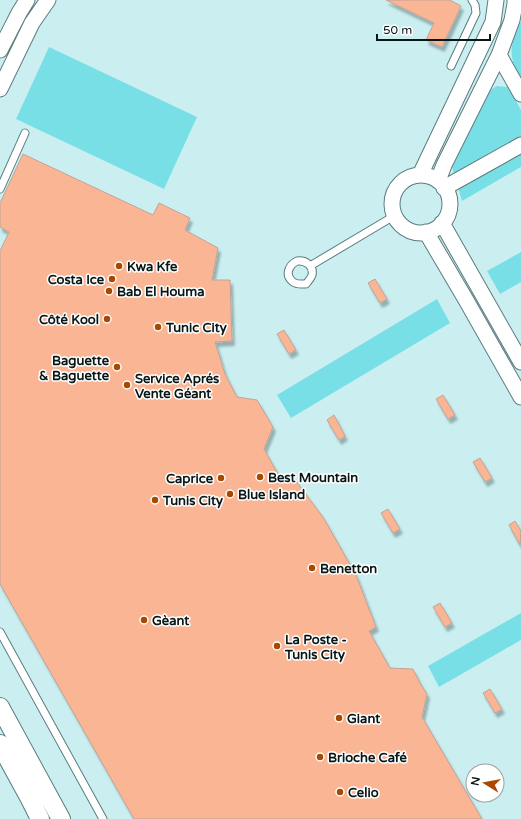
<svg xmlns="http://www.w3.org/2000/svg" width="521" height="819" viewBox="0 0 521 819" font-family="'Varela Round',sans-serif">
  <defs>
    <filter id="shadow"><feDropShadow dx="2.5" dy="4.5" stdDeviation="1" flood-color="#0004"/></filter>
  </defs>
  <rect width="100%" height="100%" fill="#cbeff1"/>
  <path fill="#79dfe7" d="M521 21V80C515 70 510 57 512 45 514 37 518 28 521 21Z
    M49 47 197 117 164 189 16 119Z
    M497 86 508 87 521 110V167L462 201 452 167 488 91Z
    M521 252V282L500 294 487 271Z
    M437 299 450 323 291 418 277 395Z
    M521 613V640L439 687 428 666Z"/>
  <path fill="#f9b594" stroke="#bfa497" filter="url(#shadow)" d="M386 0H450L461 6 442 47 426 40 434 23Z
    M23 154 153 215 159 203 190 218 185 230 218 248 212 280H230L232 341 215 342 225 374 237 397 257 400 273 427 264 449 283 483 293 477 323 517 356 575 376 627 369 631 390 668 413 669 420 683 427 694 422 717 482 819H134L0 584V251L9 232 0 227V203Z
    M375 279 387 299 380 303 368 283Z
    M284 330 296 350 289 354 277 334Z
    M443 395 455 415 448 419 436 399Z
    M334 415 345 436 339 440 327 420Z
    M480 458 492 478 485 482 473 462Z
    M388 509 400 529 393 533 381 513Z
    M515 521 521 531 520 545 509 525Z
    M440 603 452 623 445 627 433 607Z
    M490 689 502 709 495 713 483 693Z"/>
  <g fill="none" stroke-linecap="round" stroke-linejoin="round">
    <defs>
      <path id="service" d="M451 66 476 13 475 5 472 0
        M0 189 25 133
        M297 261C306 260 314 266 312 275 311 279 308 281 306 284 302 284 297 285 293 282 284 275 289 265 297 261Z
        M310 266 394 216
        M0 632 103 819"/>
      <path id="minor" d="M0 50 19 13 27 0
        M499 55 521 94
        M0 89 32 23 48 0
        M420 175 493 22 496 0
        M392 204a29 29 0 1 1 58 0a29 29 0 1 1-58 0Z
        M438 181 444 165 499 55 512 20 515 4V0
        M444 188 521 145
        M442 223 521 362
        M426 232 466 300 521 397"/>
      <path id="tertiary" d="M0 707 61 819
        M0 744 30 799 40 819"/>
    </defs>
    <use href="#service" stroke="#5b7c7e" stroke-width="9"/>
    <use href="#minor" stroke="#5b7c7e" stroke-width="17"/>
    <use href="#tertiary" stroke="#5b7c7e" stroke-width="20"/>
    <use href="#service" stroke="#fff" stroke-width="7"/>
    <use href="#minor" stroke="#fff" stroke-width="15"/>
    <use href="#tertiary" stroke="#fff" stroke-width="18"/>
  </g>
  <g fill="#a94900" stroke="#fff" stroke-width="1.5">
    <circle cx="119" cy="266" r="4"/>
    <circle cx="112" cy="279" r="4"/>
    <circle cx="109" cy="291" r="4"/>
    <circle cx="107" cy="319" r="4"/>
    <circle cx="158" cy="327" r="4"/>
    <circle cx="117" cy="367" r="4"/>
    <circle cx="127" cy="385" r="4"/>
    <circle cx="260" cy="477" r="4"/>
    <circle cx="221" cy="478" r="4"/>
    <circle cx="230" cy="494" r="4"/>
    <circle cx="155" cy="500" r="4"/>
    <circle cx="312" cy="568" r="4"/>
    <circle cx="144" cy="620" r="4"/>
    <circle cx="277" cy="646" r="4"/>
    <circle cx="339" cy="718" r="4"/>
    <circle cx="320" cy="757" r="4"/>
    <circle cx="340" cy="792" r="4"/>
  </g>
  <g text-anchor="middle" stroke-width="3" stroke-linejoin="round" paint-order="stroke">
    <g font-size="13" font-weight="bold" fill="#081616" stroke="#fff" text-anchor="start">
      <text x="127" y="271">Kwa Kfe</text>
      <text x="104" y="284" text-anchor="end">Costa Ice</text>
      <text x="117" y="296">Bab El Houma</text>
      <text x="99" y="324" text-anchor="end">Côté Kool</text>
      <text x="166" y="332">Tunic City</text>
      <text x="109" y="365" text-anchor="end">Baguette<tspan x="109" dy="15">&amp; Baguette</tspan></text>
      <text x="135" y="383">Service Aprés<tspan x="135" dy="15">Vente Géant</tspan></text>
      <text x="268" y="482">Best Mountain</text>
      <text x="213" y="483" text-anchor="end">Caprice</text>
      <text x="238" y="499">Blue Island</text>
      <text x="163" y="505">Tunis City</text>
      <text x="320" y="573">Benetton</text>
      <text x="152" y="625">Gèant</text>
      <text x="285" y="644">La Poste -<tspan x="285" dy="15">Tunis City</tspan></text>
      <text x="347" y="723">Giant</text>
      <text x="328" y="762">Brioche Café</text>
      <text x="348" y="797">Celio</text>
    </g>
  </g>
  <g transform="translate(485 783) rotate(281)"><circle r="19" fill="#ffffff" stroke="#9ca2a2"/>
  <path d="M0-3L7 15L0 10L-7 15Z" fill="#a94900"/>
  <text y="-6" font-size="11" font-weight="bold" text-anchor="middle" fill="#081616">N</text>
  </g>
  <path d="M377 34v6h113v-6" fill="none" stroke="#081616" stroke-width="2"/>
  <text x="383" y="34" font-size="12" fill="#081616" stroke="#ffffff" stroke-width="3" paint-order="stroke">50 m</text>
</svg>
